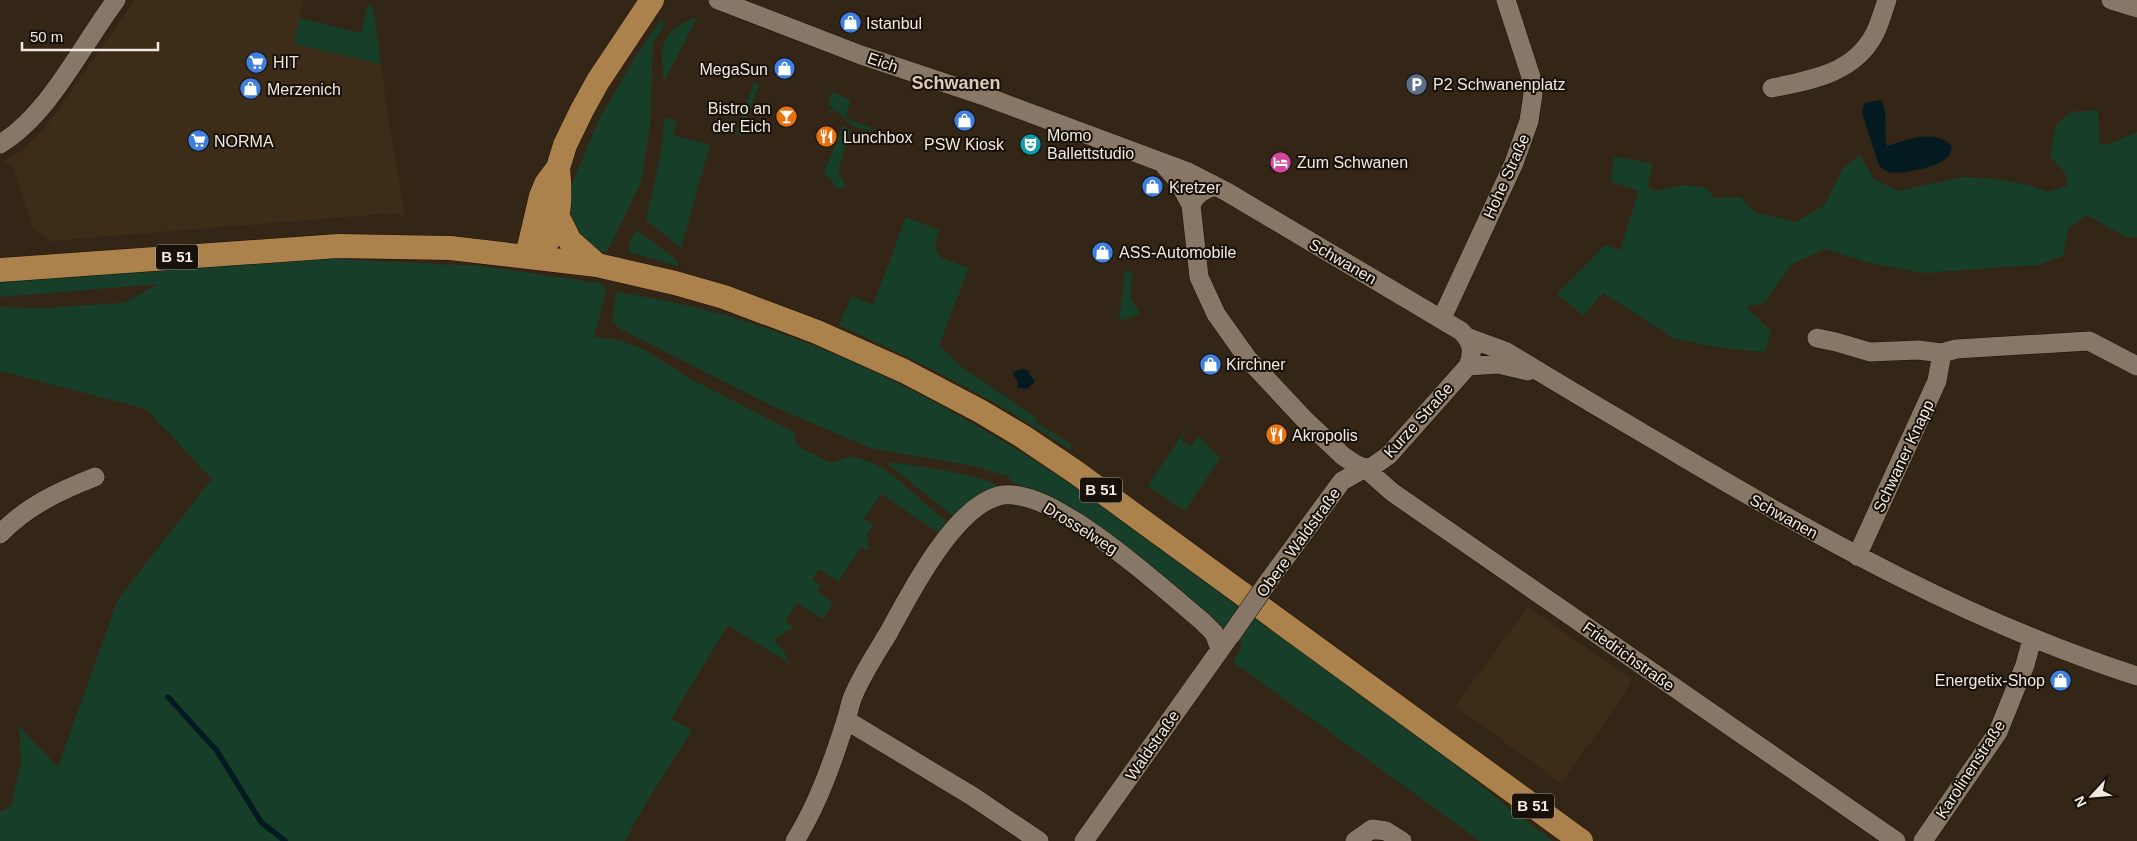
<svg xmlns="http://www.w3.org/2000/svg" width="2137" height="841" viewBox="0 0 2137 841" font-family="Helvetica,sans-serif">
  <rect width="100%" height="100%" fill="#342617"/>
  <path fill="#3d2c17" d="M135 0H303L294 44 381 64 389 124 405 215 394 213 49 241 32 227 13 166 2 162 23 150 48 124Z
    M1528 607 1632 680 1617 706 1561 783 1455 706Z"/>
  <path fill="#173e29" d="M368 4 373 6 381 64 294 44 299 18 361 33Z
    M697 17 664 82C659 47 660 31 697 17Z
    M662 19 664 26 653 44 650 125 641 182 607 252 590 249 581 242 566 211 570 189 598 121 637 54Z
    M754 82 759 84 740 136 736 134Z
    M832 92 851 100 845 118 876 129C857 133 847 123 835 109L826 117 833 107 827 105Z
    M2098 110 2099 143 2107 145 2137 132V237L2128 238 2086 215 2069 228 2063 256 2039 265 1923 273 1874 264 1825 249 1792 264 1764 303 1746 307 1771 331 1765 352 1722 348 1675 339 1603 293 1583 316 1557 294 1605 245 1620 250 1639 191 1611 182 1614 157 1652 163 1648 186 1653 191 1686 185 1706 188 1715 198 1740 197 1755 212 1795 222 1825 205 1842 169 1860 155 1874 179 1898 191 1962 177 1995 179 2029 185 2048 192 2068 185 2065 173 2050 156 2056 125 2071 112Z
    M665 118 677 121 673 135 710 145 681 248 646 220 660 159Z
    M843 125 850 131 838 172 846 186 843 189 837 188 824 172Z
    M906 217 939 230 935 246 940 257 969 268 939 345 959 365 1037 418 1036 422 1071 444 1070 450C997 400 919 362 839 325L851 296 873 305Z
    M637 230 678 261V266L629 252 630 241Z
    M313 258 482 266 604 284V289H607L594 337 619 340 645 350 689 378 796 433 793 438 801 448 831 463 852 456 877 465 890 473 947 522 939 533 881 494 864 519 873 525 867 535 869 550 860 548 839 581 819 569 812 580 821 585 817 592 833 602 823 619 797 603 785 622 793 626 790 630 774 639 784 651 790 664 728 625 671 719 692 730 640 813 625 841H0V812L11 806 21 763 19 726 58 767 118 599 212 479 146 409 0 371V307L46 308 124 303 158 284 0 297V280Z
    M1125 271H1133L1130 296 1140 314 1119 321Z
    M616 292C788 316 946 399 1088 496L1449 759 1507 807 1553 841H1480L1233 662 1243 644 1106 531 1009 480 1010 477 973 466 871 448 776 408 617 327 612 321Z
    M1189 424 1181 440 1191 447 1198 436 1220 458 1185 511 1148 486Z
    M889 463C905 463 991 476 998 487L954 517 888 464Z"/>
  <path fill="#041a21" d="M1881 100C1889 113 1883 131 1887 146 1906 140 1935 128 1952 146 1951 148 1951 153 1950 154 1944 166 1902 175 1889 172 1886 171 1882 168 1879 166L1862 113 1864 103Z
    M1021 369 1027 370 1035 382 1027 389 1018 388 1017 380 1013 375V372Z"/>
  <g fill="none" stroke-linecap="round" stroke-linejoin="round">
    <path stroke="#041a21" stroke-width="5.5" d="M168 697 217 751 261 822 285 841"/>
    <defs>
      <path id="minor" d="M718 0 861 55 987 97 1188 172 1227 192 1461 331C1472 342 1474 351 1468 366L1389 455 1372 467 1365 468 1342 481 1270 579
        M2111 0 2137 8
        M1772 88C1812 80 1855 73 1875 33 1880 23 1883 11 1887 0
        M0 144C49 115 82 45 116 0
        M1164 165 1179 182 1191 205
        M1215 186C1203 190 1196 194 1191 205L1199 277 1216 314 1248 359 1305 420 1343 456 1355 464 1365 468 1392 492 1896 841
        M1442 318 1514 163 1529 121 1533 94 1531 77 1506 0
        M1469 338 1507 352C1562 386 1617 418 1673 451 1821 539 1972 623 2137 676
        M1817 338 1836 342 1870 352 1918 350 1942 353
        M1468 366 1498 364 1528 371
        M0 534C27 506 59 491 95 477
        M1857 556 1937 381 1942 353 1956 349 2089 341 2137 366
        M846 720 972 796 1039 841
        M795 841C818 804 833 761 846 720 849 712 850 702 854 694 863 673 877 652 889 632 910 593 953 509 998 496 1006 494 1016 495 1024 497 1043 501 1061 513 1078 523 1122 552 1162 587 1202 621L1214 633 1220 649
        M1084 841 1227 640
        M1355 841 1372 829 1386 831 1402 841
        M1923 841 1998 732 2025 665 2032 639"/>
      <path id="major" d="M558 217 570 241 597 265
        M527 256 541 196 546 184 558 168 565 145 582 110 598 81 652 0
        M540 257C559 220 562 210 558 168
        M0 270 338 246 450 248 597 265 675 283 724 297 817 332 904 371 980 411 1022 436 1074 471 1581 841"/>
    </defs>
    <use href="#minor" stroke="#1b0f03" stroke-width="20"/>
    <use href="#major" stroke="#1b0f03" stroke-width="25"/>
    <use href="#minor" stroke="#877766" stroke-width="19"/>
    <use href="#major" stroke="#ac824c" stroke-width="24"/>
    <defs>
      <path id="minor-bridge" d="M1231 635 1270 579"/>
    </defs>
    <use href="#minor-bridge" stroke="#1b0f03" stroke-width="20" stroke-linecap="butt"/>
    <use href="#minor-bridge" stroke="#877766" stroke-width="19"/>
  </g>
  <defs>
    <symbol id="shop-disc" viewBox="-11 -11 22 22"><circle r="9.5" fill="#3f7fe0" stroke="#17110a"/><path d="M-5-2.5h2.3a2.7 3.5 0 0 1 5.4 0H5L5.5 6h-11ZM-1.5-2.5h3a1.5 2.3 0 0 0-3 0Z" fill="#fff"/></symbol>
    <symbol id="supermarket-disc" viewBox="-11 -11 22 22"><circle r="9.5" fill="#3f7fe0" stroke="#17110a"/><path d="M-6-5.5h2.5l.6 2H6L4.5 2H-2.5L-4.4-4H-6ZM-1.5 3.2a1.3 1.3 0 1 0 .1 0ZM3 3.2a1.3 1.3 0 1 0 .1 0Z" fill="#fff"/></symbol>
    <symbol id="parking-disc" viewBox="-11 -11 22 22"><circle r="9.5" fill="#5c6f8a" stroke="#17110a"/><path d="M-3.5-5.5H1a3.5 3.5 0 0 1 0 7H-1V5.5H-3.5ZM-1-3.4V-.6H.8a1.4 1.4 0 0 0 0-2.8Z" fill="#fff"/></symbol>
    <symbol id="bar-disc" viewBox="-11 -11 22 22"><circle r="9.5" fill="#e8710a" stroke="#17110a"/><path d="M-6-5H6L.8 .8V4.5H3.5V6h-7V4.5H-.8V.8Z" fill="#fff"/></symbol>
    <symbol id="restaurant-disc" viewBox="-11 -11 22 22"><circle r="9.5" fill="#e8710a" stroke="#17110a"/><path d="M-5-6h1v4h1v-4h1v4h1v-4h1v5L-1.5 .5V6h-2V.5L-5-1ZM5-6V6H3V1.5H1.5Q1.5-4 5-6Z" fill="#fff"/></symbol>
    <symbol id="theatre-disc" viewBox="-11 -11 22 22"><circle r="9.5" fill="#0f9aa8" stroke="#17110a"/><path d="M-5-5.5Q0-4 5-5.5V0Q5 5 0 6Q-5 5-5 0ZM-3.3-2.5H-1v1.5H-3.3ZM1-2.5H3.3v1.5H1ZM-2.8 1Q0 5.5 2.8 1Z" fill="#fff"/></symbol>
    <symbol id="hotel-disc" viewBox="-11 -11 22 22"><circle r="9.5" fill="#d1479c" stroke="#17110a"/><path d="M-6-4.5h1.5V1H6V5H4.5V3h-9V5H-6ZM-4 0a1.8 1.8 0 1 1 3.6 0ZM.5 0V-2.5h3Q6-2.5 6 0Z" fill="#fff"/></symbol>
  </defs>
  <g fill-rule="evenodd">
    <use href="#shop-disc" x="838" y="10" width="25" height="25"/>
    <use href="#supermarket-disc" x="244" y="50" width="25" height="25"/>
    <use href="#shop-disc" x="772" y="56" width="25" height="25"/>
    <use href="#parking-disc" x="1404" y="72" width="25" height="25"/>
    <use href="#shop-disc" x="238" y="76" width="25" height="25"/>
    <use href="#bar-disc" x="774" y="104" width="25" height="25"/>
    <use href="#shop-disc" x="952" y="108" width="25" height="25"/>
    <use href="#restaurant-disc" x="814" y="124" width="25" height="25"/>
    <use href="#supermarket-disc" x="186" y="128" width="25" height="25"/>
    <use href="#theatre-disc" x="1018" y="132" width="25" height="25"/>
    <use href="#hotel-disc" x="1268" y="150" width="25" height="25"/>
    <use href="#shop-disc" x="1140" y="174" width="25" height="25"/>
    <use href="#shop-disc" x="1090" y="240" width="25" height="25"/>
    <use href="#shop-disc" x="1198" y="352" width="25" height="25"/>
    <use href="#restaurant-disc" x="1264" y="422" width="25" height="25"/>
    <use href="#shop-disc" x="2048" y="668" width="25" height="25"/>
  </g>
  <g text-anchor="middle" stroke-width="4" stroke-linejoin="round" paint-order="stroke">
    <g fill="#17110a" stroke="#b0a8a0" stroke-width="1">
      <rect x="156" y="244.5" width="42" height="25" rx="4"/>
      <rect x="1080" y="477.5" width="42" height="25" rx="4"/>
      <rect x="1512" y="793.5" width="42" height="25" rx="4"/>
    </g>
    <g font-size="15" font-weight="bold" fill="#f2e9e0">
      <text x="177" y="262">B 51</text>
      <text x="1101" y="495">B 51</text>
      <text x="1533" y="811">B 51</text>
    </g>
    <g font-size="16" fill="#f2e9e0" stroke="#17110a" text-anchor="start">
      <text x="866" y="29">Istanbul</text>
      <text x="273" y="68">HIT</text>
      <text x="768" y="75" text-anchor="end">MegaSun</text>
      <text x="1433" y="90">P2 Schwanenplatz</text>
      <text x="267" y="95">Merzenich</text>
      <text x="771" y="114" text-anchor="end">Bistro an<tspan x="771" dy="18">der Eich</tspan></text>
      <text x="1047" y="141">Momo<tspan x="1047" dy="18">Ballettstudio</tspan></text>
      <text x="843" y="143">Lunchbox</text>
      <text x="214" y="147">NORMA</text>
      <text x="964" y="150" text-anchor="middle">PSW Kiosk</text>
      <text x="1297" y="168">Zum Schwanen</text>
      <text x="1169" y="193">Kretzer</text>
      <text x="1119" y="258">ASS-Automobile</text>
      <text x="1226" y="370">Kirchner</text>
      <text x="1292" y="441">Akropolis</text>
      <text x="2045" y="686" text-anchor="end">Energetix-Shop</text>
    </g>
    <g font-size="16" fill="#f2e9e0" stroke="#17110a">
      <text transform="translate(883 62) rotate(19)" y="6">Eich</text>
      <text transform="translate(1506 176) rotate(-66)" y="6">Hohe Straße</text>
      <text transform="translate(1343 261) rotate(30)" y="6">Schwanen</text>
      <text transform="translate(1418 420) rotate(-48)" y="6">Kurze Straße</text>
      <text transform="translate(1903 456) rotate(-65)" y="6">Schwaner Knapp</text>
      <text transform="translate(1784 516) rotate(29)" y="6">Schwanen</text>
      <text transform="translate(1081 528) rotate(32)" y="6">Drosselweg</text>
      <text transform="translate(1298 542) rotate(-54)" y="6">Obere Waldstraße</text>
      <text transform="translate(1629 656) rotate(35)" y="6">Friedrichstraße</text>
      <text transform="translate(1152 745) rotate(-55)" y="6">Waldstraße</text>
      <text transform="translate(1970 769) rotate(-57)" y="6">Karolinenstraße</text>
    </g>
    <g font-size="18" font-weight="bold" fill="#dccbb8" stroke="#17110a">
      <text x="956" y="89">Schwanen</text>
    </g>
  </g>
  <g transform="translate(2092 796) rotate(244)" stroke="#17110a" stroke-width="4" paint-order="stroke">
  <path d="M0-4L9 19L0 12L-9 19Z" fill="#f2e9e0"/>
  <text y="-8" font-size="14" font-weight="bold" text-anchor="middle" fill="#f2e9e0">N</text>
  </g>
  <path d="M22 42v8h136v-8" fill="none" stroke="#f2e9e0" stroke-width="2.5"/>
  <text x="30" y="42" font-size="15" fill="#f2e9e0" stroke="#17110a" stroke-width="4" paint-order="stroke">50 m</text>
</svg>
